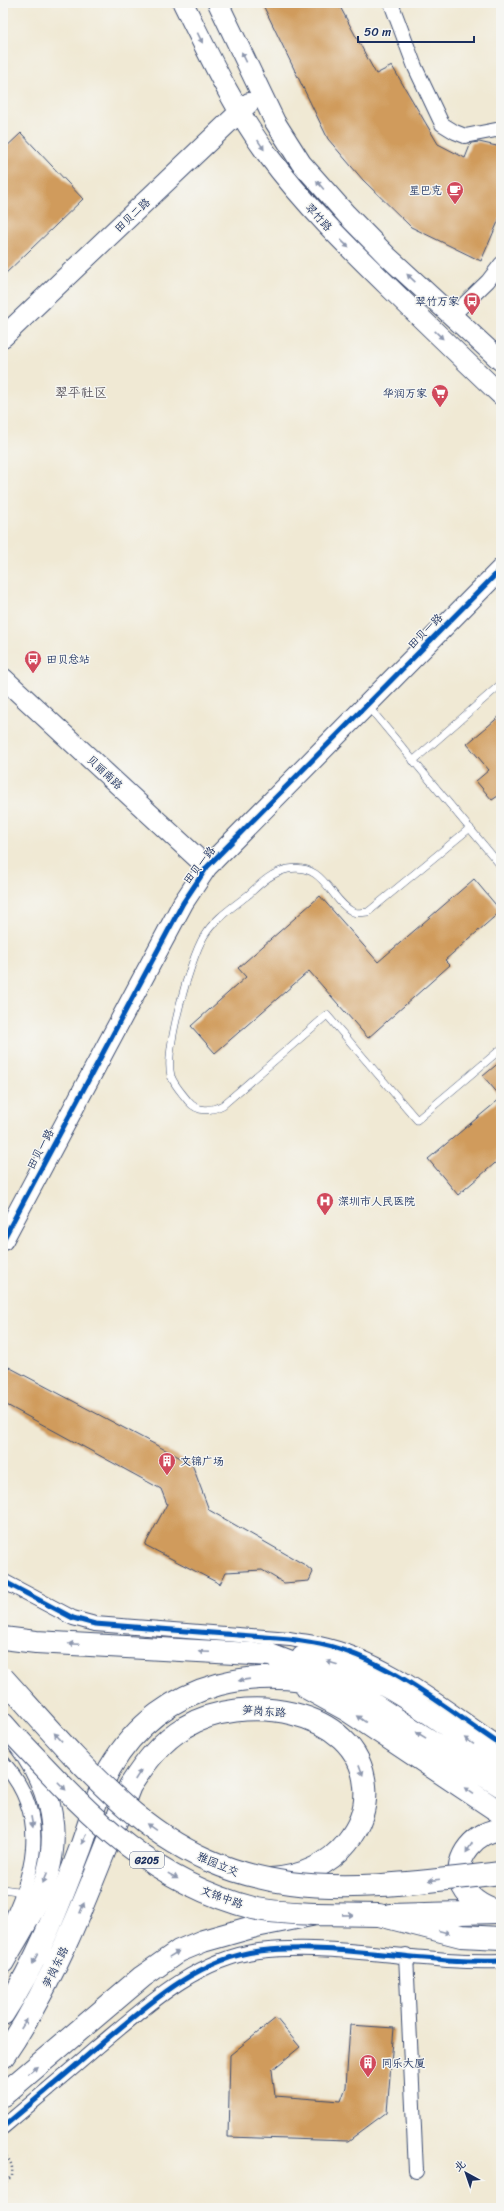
<svg xmlns="http://www.w3.org/2000/svg" width="504" height="2211" viewBox="0 0 504 2211" font-family="Sriracha,'LXGW WenKai TC',sans-serif">
  <rect width="100%" height="100%" fill="#f6f6f2"/>
  <filter id="ink" filterUnits="userSpaceOnUse"><feTurbulence type="fractalNoise" baseFrequency=".025" numOctaves="2"/><feDisplacementMap in="SourceGraphic" scale="8" xChannelSelector="R" yChannelSelector="G"/><feConvolveMatrix kernelMatrix="1 2 1 2 8 2 1 2 1" color-interpolation-filters="sRGB"/></filter>
  <filter id="wash" filterUnits="userSpaceOnUse"><feTurbulence type="fractalNoise" baseFrequency=".012" numOctaves="4" result="noise"/><feDisplacementMap in="SourceGraphic" scale="16" xChannelSelector="R" yChannelSelector="G"/><feGaussianBlur stdDeviation="0.9" result="paint"/><feColorMatrix in="noise" values="0 0 0 0 0 0 0 0 0 0 0 0 0 0 0 0 0 1.4 0 .05"/><feComposite in="paint" operator="in"/></filter>
  <g filter="url(#wash)">
    <rect width="100%" height="100%" fill="#f0e9d4"/>
    <g id="blocks">
      <path fill="#d09b5c" d="M262 3H338L376 74 392 66 438 144 465 158 471 143 479 142 501 147V215L481 261 411 227 363 180 328 139Z
        M21 133 83 199 3 276V150Z
        M501 715V794L492 800 476 781 489 770 467 744Z
        M474 879 501 911 445 960 450 965 368 1038 309 971 215 1053 191 1026 246 977 238 968 320 896 378 962Z
        M501 1061V1097L483 1076Z
        M501 1098V1158L458 1195 428 1159Z
        M3 1364 192 1464 209 1510 305 1565 313 1572 309 1581 284 1583 262 1570 226 1572 220 1584 145 1545 167 1504 161 1489 3 1403Z
        M276 2018 300 2047 272 2070 275 2096 341 2101 346 2087 350 2025 394 2028 387 2112 348 2141 228 2137 230 2055Z"/>
    </g>
  </g>
  <g filter="url(#ink)">
    <use href="#blocks" fill-opacity="0" stroke="#3b4b70" stroke-width="1"/>
    <g fill="none" stroke-linecap="round" stroke-linejoin="round">
      <defs>
        <path id="lane" d="M368 706 501 866
          M413 761 501 684
          M470 828 368 912C363 912 357 914 353 912 330 901 325 862 288 869 272 872 260 884 248 895 233 907 214 919 204 936 190 959 164 1051 171 1076 174 1085 182 1093 188 1101 198 1113 211 1111 223 1105L327 1015 417 1120 501 1049
          M3 1889 24 1892"/>
        <path id="street" d="M391 3 415 67 442 124 455 132 465 136 501 129
          M452 316 488 281 501 264
          M3 1581 73 1618 95 1624 290 1639C300 1641 310 1642 320 1644 387 1658 445 1708 501 1745
          M3 1763C52 1817 34 1878 3 1937
          M406 1955 416 2171
          M3 2127C34 2101 65 2075 95 2049 143 2009 195 1959 259 1951 340 1942 420 1964 501 1961"/>
        <path id="secondary" d="M183 3C209 55 233 107 267 154 304 204 348 247 392 290 428 325 464 360 501 395
          M218 3 275 122 301 163 346 214 387 256 501 361
          M3 337 249 103
          M3 678 207 867
          M3 1240 183 903 207 867 501 569"/>
        <path id="primary" d="M3 1638 36 1642 270 1655 315 1672 357 1694 501 1786
          M303 1657C371 1663 445 1726 501 1763
          M307 1688 347 1710 501 1813
          M498 1912C482 1907 467 1899 461 1882 453 1857 477 1830 501 1830
          M390 1915 496 1912
          M3 2014C37 1962 59 1905 81 1847 89 1825 99 1788 110 1768 162 1679 265 1659 357 1694
          M3 2057C60 1974 93 1879 130 1786 145 1763 161 1741 185 1727 240 1693 358 1706 365 1786 367 1806 360 1826 347 1842 328 1866 300 1877 271 1879"/>
        <path id="highway" d="M3 1724C41 1765 63 1816 48 1872 39 1904 19 1934 3 1962
          M3 2095 142 1977 179 1951 203 1941 256 1926 316 1914 379 1915 461 1936 501 1938"/>
      </defs>
      <use href="#lane" stroke="#3b4b70" stroke-width="8"/>
      <use href="#street" stroke="#3b4b70" stroke-width="16"/>
      <use href="#secondary" stroke="#3b4b70" stroke-width="22"/>
      <use href="#primary" stroke="#3b4b70" stroke-width="24"/>
      <use href="#highway" stroke="#3b4b70" stroke-width="24"/>
      <path stroke="#3b4b70" stroke-width="2.5" stroke-dasharray="1 3" stroke-linecap="butt" d="M3 2154C11 2160 13 2166 12 2176L3 2184"/>
      <use href="#lane" stroke="#fff" stroke-width="7"/>
      <use href="#street" stroke="#fff" stroke-width="14"/>
      <use href="#secondary" stroke="#fff" stroke-width="20"/>
      <use href="#primary" stroke="#fff" stroke-width="22"/>
      <use href="#highway" stroke="#fff" stroke-width="22"/>
      <defs>
        <path id="highway-bridge" d="M3 1678C42 1721 80 1766 124 1805 242 1910 357 1889 501 1873
          M16 1737C87 1812 148 1881 253 1908 273 1913 296 1913 316 1914"/>
      </defs>
      <use href="#highway-bridge" stroke="#3b4b70" stroke-width="24" stroke-linecap="butt"/>
      <use href="#highway-bridge" stroke="#fff" stroke-width="22"/>
      <defs>
        <path id="cycleway" d="M3 1240 183 903 207 867 501 569
          M3 1581 73 1618 95 1624 290 1639C300 1641 310 1642 320 1644 387 1658 445 1708 501 1745
          M3 2127C34 2101 65 2075 95 2049 143 2009 195 1959 259 1951 340 1942 420 1964 501 1961"/>
      </defs>
      <use href="#cycleway" stroke="#f6f6f2" stroke-width="8"/>
      <use href="#cycleway" stroke="#0057b8" stroke-width="5"/>
    </g>
    <defs><path id="oneway-solid" d="M-6-.8H1V-3.2L6.5 0L1 3.2V.8H-6Z"/></defs>
    <g fill="#8d97ae">
      <use href="#oneway-solid" transform="translate(200 38) rotate(64)"/>
      <use href="#oneway-solid" transform="translate(244 57) rotate(-116)"/>
      <use href="#oneway-solid" transform="translate(261 145) rotate(56)"/>
      <use href="#oneway-solid" transform="translate(320 185) rotate(-130)"/>
      <use href="#oneway-solid" transform="translate(345 244) rotate(44)"/>
      <use href="#oneway-solid" transform="translate(411 278) rotate(-137)"/>
      <use href="#oneway-solid" transform="translate(439 335) rotate(44)"/>
      <use href="#oneway-solid" transform="translate(74 1644) rotate(-177)"/>
      <use href="#oneway-solid" transform="translate(204 1652) rotate(-177)"/>
      <use href="#oneway-solid" transform="translate(332 1663) rotate(-163)"/>
      <use href="#oneway-solid" transform="translate(244 1680) rotate(172)"/>
      <use href="#oneway-solid" transform="translate(361 1719) rotate(-146)"/>
      <use href="#oneway-solid" transform="translate(421 1735) rotate(-148)"/>
      <use href="#oneway-solid" transform="translate(58 1737) rotate(-133)"/>
      <use href="#oneway-solid" transform="translate(469 1741) rotate(-146)"/>
      <use href="#oneway-solid" transform="translate(361 1770) rotate(70)"/>
      <use href="#oneway-solid" transform="translate(138 1775) rotate(-57)"/>
      <use href="#oneway-solid" transform="translate(62 1786) rotate(46)"/>
      <use href="#oneway-solid" transform="translate(469 1791) rotate(-146)"/>
      <use href="#oneway-solid" transform="translate(32 1822) rotate(80)"/>
      <use href="#oneway-solid" transform="translate(151 1827) rotate(-145)"/>
      <use href="#oneway-solid" transform="translate(84 1839) rotate(110)"/>
      <use href="#oneway-solid" transform="translate(469 1848) rotate(123)"/>
      <use href="#oneway-solid" transform="translate(173 1876) rotate(29)"/>
      <use href="#oneway-solid" transform="translate(45 1878) rotate(113)"/>
      <use href="#oneway-solid" transform="translate(434 1880) rotate(173)"/>
      <use href="#oneway-solid" transform="translate(82 1908) rotate(-68)"/>
      <use href="#oneway-solid" transform="translate(348 1915) rotate(1)"/>
      <use href="#oneway-solid" transform="translate(444 1932) rotate(14)"/>
      <use href="#oneway-solid" transform="translate(174 1954) rotate(-31)"/>
      <use href="#oneway-solid" transform="translate(35 1959) rotate(117)"/>
      <use href="#oneway-solid" transform="translate(24 2024) rotate(-57)"/>
      <use href="#oneway-solid" transform="translate(33 2070) rotate(-40)"/>
    </g>
  </g>
  <defs>
    <symbol id="cafe-pin" viewBox="-11 -11 22 30"><path d="M0 17L-7.5 6A9.5 9.5 0 1 1 7.5 6Z" fill="#d1495b" stroke="#f6f6f2"/><path d="M-5.5-4.5H6V0H3Q3 3.5 0 3.5H-2.5Q-5.5 3.5-5.5 0ZM3-3.2v2h1.7v-2ZM-6 4.5H4V6H-6Z" fill="#fff"/></symbol>
    <symbol id="bus-pin" viewBox="-11 -11 22 30"><path d="M0 17L-7.5 6A9.5 9.5 0 1 1 7.5 6Z" fill="#d1495b" stroke="#f6f6f2"/><path d="M-5-6H5V4H4V6H2V4H-2V6H-4V4H-5ZM-3.5-4V0h7V-4ZM-3.5 1.2v1.5H-2V1.2ZM2 1.2v1.5H3.5V1.2Z" fill="#fff"/></symbol>
    <symbol id="supermarket-pin" viewBox="-11 -11 22 30"><path d="M0 17L-7.5 6A9.5 9.5 0 1 1 7.5 6Z" fill="#d1495b" stroke="#f6f6f2"/><path d="M-6-5.5h2.5l.6 2H6L4.5 2H-2.5L-4.4-4H-6ZM-1.5 3.2a1.3 1.3 0 1 0 .1 0ZM3 3.2a1.3 1.3 0 1 0 .1 0Z" fill="#fff"/></symbol>
    <symbol id="hospital-pin" viewBox="-11 -11 22 30"><path d="M0 17L-7.5 6A9.5 9.5 0 1 1 7.5 6Z" fill="#d1495b" stroke="#f6f6f2"/><path d="M-5-5h3v3.5h4V-5h3V5h-3V1.5h-4V5h-3Z" fill="#fff"/></symbol>
    <symbol id="building-pin" viewBox="-11 -11 22 30"><path d="M0 17L-7.5 6A9.5 9.5 0 1 1 7.5 6Z" fill="#d1495b" stroke="#f6f6f2"/><path d="M-4-6H4V6H1V3H-1V6H-4ZM-2.5-4.3h1.7v1.8h-1.7ZM.8-4.3h1.7v1.8H.8ZM-2.5-1h1.7V.8h-1.7ZM.8-1h1.7V.8H.8Z" fill="#fff"/></symbol>
  </defs>
  <g fill-rule="evenodd">
    <use href="#cafe-pin" x="445" y="180" width="20" height="27"/>
    <use href="#bus-pin" x="462" y="291" width="20" height="27"/>
    <use href="#supermarket-pin" x="430" y="383" width="20" height="27"/>
    <use href="#bus-pin" x="23" y="649" width="20" height="27"/>
    <use href="#hospital-pin" x="315" y="1191" width="20" height="27"/>
    <use href="#building-pin" x="157" y="1451" width="20" height="27"/>
    <use href="#building-pin" x="358" y="2053" width="20" height="27"/>
  </g>
  <g text-anchor="middle" stroke-width="3" stroke-linejoin="round" paint-order="stroke">
    <rect fill="#f6f6f2" stroke="#5d6b8a" stroke-width="1" x="130" y="1852" width="34" height="16" rx="3"/>
    <g font-size="10" font-weight="bold" fill="#1b2f5e">
      <text x="147" y="1864">G205</text>
    </g>
    <g font-size="11" fill="#1b2f5e" stroke="#f6f6f2" text-anchor="start">
      <text x="442" y="194" text-anchor="end">星巴克</text>
      <text x="459" y="305" text-anchor="end">翠竹万家</text>
      <text x="427" y="397" text-anchor="end">华润万家</text>
      <text x="46" y="663">田贝总站</text>
      <text x="338" y="1205">深圳市人民医院</text>
      <text x="180" y="1465">文锦广场</text>
      <text x="381" y="2067">同乐大厦</text>
    </g>
    <g font-size="11" fill="#1b2f5e" stroke="#f6f6f2">
      <text transform="translate(132 215) rotate(-43)" y="4">田贝二路</text>
      <text transform="translate(319 217) rotate(47)" y="4">翠竹路</text>
      <text transform="translate(425 631) rotate(-45)" y="4">田贝一路</text>
      <text transform="translate(105 772) rotate(43)" y="4">贝丽南路</text>
      <text transform="translate(199 865) rotate(-52)" y="4">田贝一路</text>
      <text transform="translate(40 1149) rotate(-62)" y="4">田贝一路</text>
      <text transform="translate(264 1711) rotate(4)" y="4">笋岗东路</text>
      <text transform="translate(218 1864) rotate(23)" y="4">雅园立交</text>
      <text transform="translate(222 1897) rotate(20)" y="4">文锦中路</text>
      <text transform="translate(55 1967) rotate(-64)" y="4">笋岗东路</text>
    </g>
    <g font-size="13" fill="#5a555d" stroke="#f6f6f2">
      <text x="81" y="397">翠平社区</text>
    </g>
  </g>
  <rect width="504" height="2211" fill="none" stroke="#f6f6f2" stroke-width="16"/>
  <g transform="translate(466 2173) rotate(320)" stroke="#f6f6f2" stroke-width="3" paint-order="stroke">
  <path d="M0-3L7 15L0 10L-7 15Z" fill="#1b2f5e"/>
  <text y="-6" font-size="11" font-weight="bold" text-anchor="middle" fill="#1b2f5e">北</text>
  </g>
  <path d="M358 36v6h116v-6" fill="none" stroke="#1b2f5e" stroke-width="2"/>
  <text x="364" y="36" font-size="12" fill="#1b2f5e" stroke="#f6f6f2" stroke-width="3" paint-order="stroke">50 m</text>
</svg>
